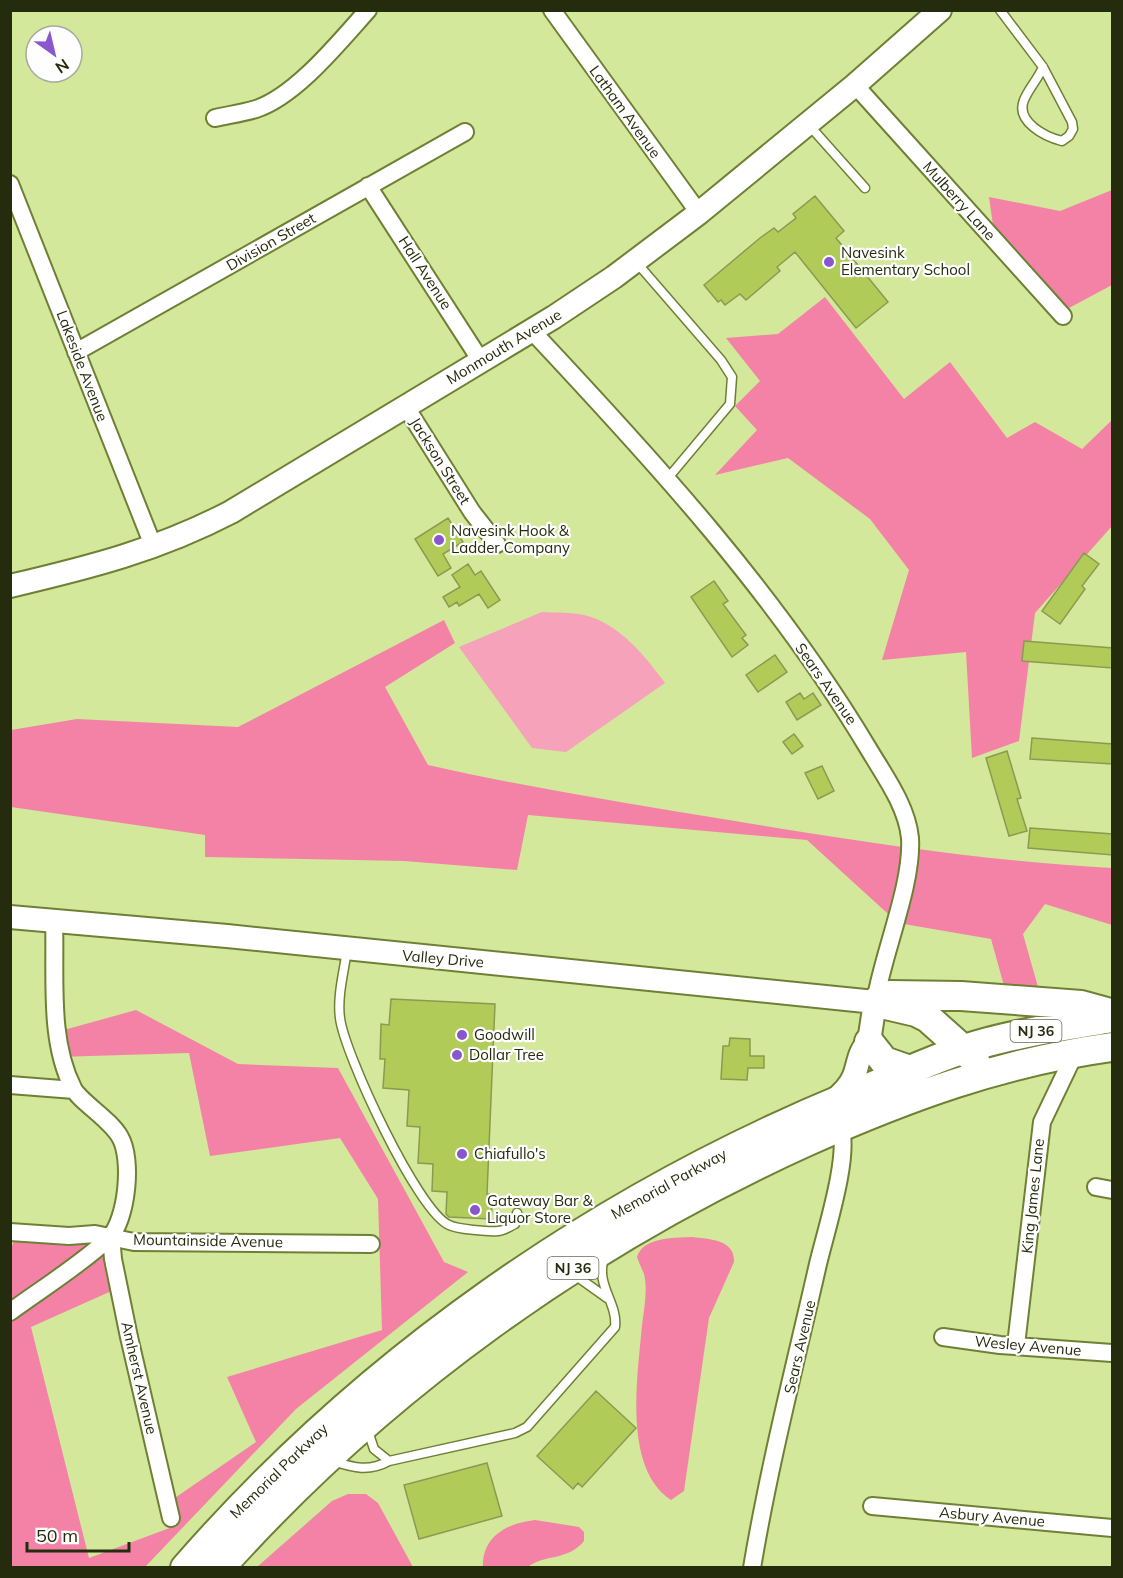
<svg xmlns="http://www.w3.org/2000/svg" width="1123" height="1578" viewBox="0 0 1123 1578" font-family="Mulish,sans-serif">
  <rect width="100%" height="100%" fill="#d3e89a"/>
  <path fill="#f5a2ba" d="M542 612C556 613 571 612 584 615 619 623 645 656 665 683L566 752 532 748 459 647Z"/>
  <path fill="#f482a7" d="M1112 190V285L1069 308 994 232 989 197 1060 211Z
    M825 297 904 399 950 362 1007 438 1035 422 1082 449 1112 420V526L1035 613 1019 741 972 758 966 652 882 660 909 570 870 519 788 458 715 475 757 430 735 406 760 381 726 338 778 334Z
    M444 620 455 643 385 687 428 765C530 788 632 804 735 821 861 842 985 861 1112 868V925L1045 904 1023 934 1040 994 1006 993 991 939 898 923 807 840 528 815 517 870 404 861 205 857V835L11 807V730L77 719 238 727Z
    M136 1010 238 1064 338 1068 444 1262 468 1272 296 1409 145 1567 11 1568 10 1251 17 1233 110 1238 116 1289 31 1327 89 1558 175 1526 169 1502 256 1442 227 1377 382 1330 378 1199 340 1138 210 1156 189 1053 58 1057 53 1033Z
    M691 1237C709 1239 735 1239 734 1262L709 1318 684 1491 671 1500C622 1468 638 1374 642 1325 644 1309 648 1290 644 1274 642 1269 639 1263 637 1257 643 1237 673 1238 691 1237Z
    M348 1494H366L378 1503 413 1567H257L332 1501Z
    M535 1520 579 1527 584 1532V1541C568 1561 544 1554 528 1567H483C482 1536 508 1523 535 1520Z"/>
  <path fill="#b1cb59" stroke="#899b51" stroke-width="1.5" d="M815 196 844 231 836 238 888 302 856 328 795 252 777 267 780 271 746 300 740 294 725 305 721 300 718 302 704 285 760 238 774 228 778 232 796 218 793 214Z
    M448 518 463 542 443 554 451 568 438 576 415 539Z
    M1084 553 1099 564 1082 586 1085 589 1060 624 1042 611Z
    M468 564 475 575 481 571 500 600 488 608 479 594 459 606 457 602 449 607 443 597 460 587 452 575Z
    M714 581 728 601 723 604 746 635 742 638 748 645 732 657 691 597Z
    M1024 641 1113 648V668L1022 661Z
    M775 655 787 672 758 692 746 675Z
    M800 693 804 699 813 693 821 705 797 720 786 702Z
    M794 734 803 746 792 754 783 742Z
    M1032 738 1113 744V764L1030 759Z
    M1007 751 1021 798 1017 799 1027 831 1009 836 986 758Z
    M822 766 834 791 818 799 805 773Z
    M1030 828 1113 834V855L1028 848Z
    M391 999 495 1004 487 1194H493L491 1219 449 1217 446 1214 447 1192 432 1191 433 1164 418 1163 420 1127 407 1126 409 1090 383 1088 385 1059H380L381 1024 389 1025Z
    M730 1038 750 1039V1056H764V1068H748L747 1080 721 1079 723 1046H729Z
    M596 1391 636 1428 582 1487 578 1483 573 1489 537 1456Z
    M487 1463 502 1516 419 1539 404 1485Z"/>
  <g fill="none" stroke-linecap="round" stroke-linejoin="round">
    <defs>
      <path id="lane" d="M1000 10 1043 67 1072 122 1073 129 1069 136 1062 141C1046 137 1015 122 1024 100 1029 88 1038 79 1043 67
        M808 124 865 188
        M637 263 721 360 732 377 730 404 668 478
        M347 950C344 971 337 997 340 1018 344 1053 418 1212 449 1225 456 1229 490 1232 498 1231 504 1231 510 1226 515 1224L517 1213
        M572 1277 579 1278 607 1298
        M368 1431 374 1449 389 1461
        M333 1461C354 1468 369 1472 389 1461L515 1433 527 1427 615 1327C618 1303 595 1285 604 1258"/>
      <path id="street" d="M552 10 699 213
        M855 85 1063 316
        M215 118C228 115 243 113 256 109 296 96 340 41 368 10
        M10 184 154 548
        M368 186 481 361
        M532 331C654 461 776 594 868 748 884 775 907 806 910 838 913 884 883 953 875 1002
        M76 352 465 132
        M406 407 472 512 497 544
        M10 1085 74 1090
        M1096 1187 1112 1190
        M10 1232 69 1236 95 1234 134 1242 371 1244
        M111 1236 113 1259 129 1337 171 1518
        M10 1312C40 1290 83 1263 109 1238 127 1220 133 1159 120 1137 110 1119 79 1101 73 1088 48 1039 56 975 54 921
        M943 1337 1000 1345 1112 1353
        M1016 1345 1042 1122 1075 1053
        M872 1506 1112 1528
        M752 1568C769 1466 795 1365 818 1264 825 1234 851 1153 840 1127"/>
      <path id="secondary" d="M10 586C91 567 158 550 231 512L554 317 614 277 699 213 855 85 940 10
        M10 917 227 936 875 1002 869 1042C858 1052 859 1063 854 1076 849 1088 841 1095 832 1102"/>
      <path id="highway" d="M875 1002 890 995 961 996 1081 1005 1110 1013
        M886 1005 916 1012 928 1018 975 1060
        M869 1042 884 1061 907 1069
        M185 1568C365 1361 597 1200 849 1096 896 1077 939 1055 988 1042 1029 1031 1071 1025 1112 1018
        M220 1568C382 1387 585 1242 806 1142 907 1097 1002 1062 1112 1047"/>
    </defs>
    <use href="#lane" stroke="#6e8035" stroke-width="11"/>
    <use href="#street" stroke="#6e8035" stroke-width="20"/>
    <use href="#secondary" stroke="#6e8035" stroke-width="26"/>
    <use href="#highway" stroke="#6e8035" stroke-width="32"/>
    <use href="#lane" stroke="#fff" stroke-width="8"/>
    <use href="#street" stroke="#fff" stroke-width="16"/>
    <use href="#secondary" stroke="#fff" stroke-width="22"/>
    <use href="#highway" stroke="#fff" stroke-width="28"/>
  </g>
  <g fill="#8a56ce" stroke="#fefefe" stroke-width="2">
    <circle cx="829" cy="262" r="6"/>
    <circle cx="439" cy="540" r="6"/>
    <circle cx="462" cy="1035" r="6"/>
    <circle cx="457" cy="1055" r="6"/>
    <circle cx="462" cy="1154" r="6"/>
    <circle cx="475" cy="1210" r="6"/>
  </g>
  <g text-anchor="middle" stroke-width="4.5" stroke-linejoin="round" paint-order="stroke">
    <g fill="#fefefe" stroke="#666b55" stroke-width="1.5">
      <rect x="1010.5" y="1020" width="51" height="22" rx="4.5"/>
      <rect x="547.5" y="1257" width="51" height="22" rx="4.5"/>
    </g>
    <g font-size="14" font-weight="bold" fill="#252c0d">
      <text x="1036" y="1036">NJ 36</text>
      <text x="573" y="1273">NJ 36</text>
    </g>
    <g font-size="15" fill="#252c0d" stroke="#fefefe">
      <text transform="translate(625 112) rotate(54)" y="5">Latham Avenue</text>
      <text transform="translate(959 201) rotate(48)" y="5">Mulberry Lane</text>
      <text transform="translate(271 242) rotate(-30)" y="5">Division Street</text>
      <text transform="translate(425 273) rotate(57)" y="5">Hall Avenue</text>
      <text transform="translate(504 347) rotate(-31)" y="5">Monmouth Avenue</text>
      <text transform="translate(82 366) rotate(69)" y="5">Lakeside Avenue</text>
      <text transform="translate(440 461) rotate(58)" y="5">Jackson Street</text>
      <text transform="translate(826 684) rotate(55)" y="5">Sears Avenue</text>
      <text transform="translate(443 959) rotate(5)" y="5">Valley Drive</text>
      <text transform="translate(669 1184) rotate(-29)" y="5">Memorial Parkway</text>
      <text transform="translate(1033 1196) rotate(-84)" y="5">King James Lane</text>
      <text transform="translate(208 1241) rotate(1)" y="5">Mountainside Avenue</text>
      <text transform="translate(1028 1346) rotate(5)" y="5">Wesley Avenue</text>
      <text transform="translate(800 1347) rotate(-77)" y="5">Sears Avenue</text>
      <text transform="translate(139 1378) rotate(77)" y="5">Amherst Avenue</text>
      <text transform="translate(279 1471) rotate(-44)" y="5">Memorial Parkway</text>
      <text transform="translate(992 1517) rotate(5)" y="5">Asbury Avenue</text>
    </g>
    <g font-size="15" fill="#252c0d" stroke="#fefefe" text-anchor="start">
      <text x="841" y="258">Navesink<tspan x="841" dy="17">Elementary School</tspan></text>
      <text x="451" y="536">Navesink Hook &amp;<tspan x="451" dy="17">Ladder Company</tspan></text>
      <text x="474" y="1040">Goodwill</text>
      <text x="469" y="1060">Dollar Tree</text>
      <text x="474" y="1159">Chiafullo's</text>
      <text x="487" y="1206">Gateway Bar &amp;<tspan x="487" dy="17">Liquor Store</tspan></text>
    </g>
  </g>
  <rect width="1123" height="1578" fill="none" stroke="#252c0d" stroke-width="24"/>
  <g transform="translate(54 54) rotate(146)"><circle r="28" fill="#fefefe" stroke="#a7aa9e" stroke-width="1.5"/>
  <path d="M0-4.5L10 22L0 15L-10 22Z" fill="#8a56ce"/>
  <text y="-9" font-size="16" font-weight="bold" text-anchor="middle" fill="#252c0d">N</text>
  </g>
  <path d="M27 1542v9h102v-9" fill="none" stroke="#252c0d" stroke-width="3"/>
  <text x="36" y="1542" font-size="18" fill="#252c0d" stroke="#fefefe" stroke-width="4.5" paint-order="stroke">50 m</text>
</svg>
